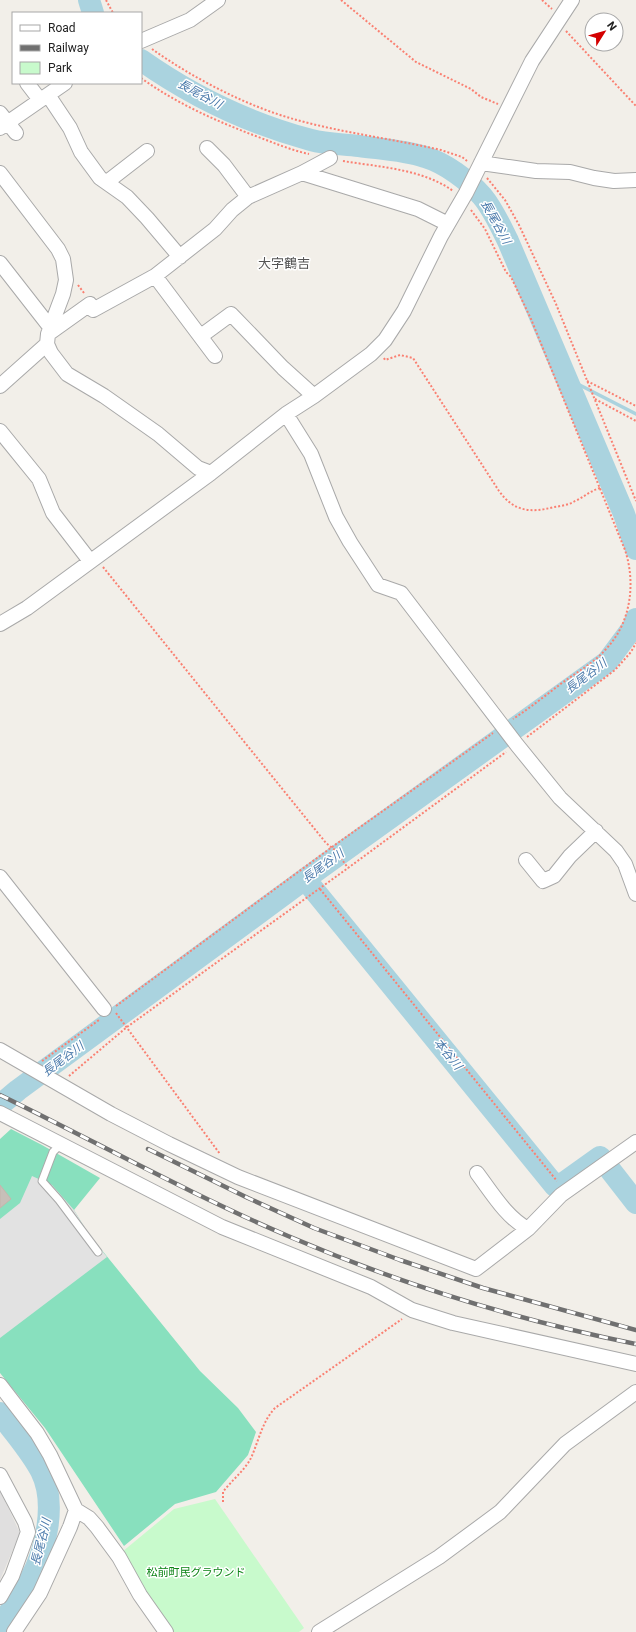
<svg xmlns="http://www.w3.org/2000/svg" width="636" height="1632" viewBox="0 0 636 1632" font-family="Roboto,'Noto Sans JP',sans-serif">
  <rect width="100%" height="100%" fill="#f2efe9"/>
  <path fill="#e0dfdf" d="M0 1490 20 1533 0 1580Z"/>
  <path fill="#c8facc" d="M215 1499 304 1628 299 1632H172L148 1601 122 1552 174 1509Z"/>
  <path fill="#88e0be" d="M11 1129 42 1145 100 1178 74 1210 88 1233 200 1371 238 1408 256 1432 248 1455 216 1492 175 1504 124 1546 45 1428 0 1373V1139Z"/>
  <path fill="#e2e2e2" d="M32 1176 52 1185 74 1210 88 1233 107 1257 0 1338V1219L20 1203Z"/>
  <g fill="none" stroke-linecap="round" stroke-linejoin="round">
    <path stroke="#aad3df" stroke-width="3.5" d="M566 378 636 414"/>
    <path stroke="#aad3df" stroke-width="22" d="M89 0 93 13
      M141 60C192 96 251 124 311 140 326 144 343 144 359 146 380 149 404 150 425 157 445 163 468 180 482 196 493 209 500 225 508 241L624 514 636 549
      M305 879 555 1186 565 1182 600 1157 602 1159
      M0 1105 18 1090 305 879 607 662 633 627 636 619
      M608 1167 636 1203
      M0 1413C13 1432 30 1450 41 1471 57 1503 46 1550 30 1580 21 1596 10 1611 0 1626"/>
  </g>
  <path fill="#c7bfb8" stroke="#c4b6ab" d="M0 1185 11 1199 0 1208Z"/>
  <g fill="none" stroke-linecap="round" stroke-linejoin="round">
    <defs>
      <path id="service" d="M61 1144 53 1152 42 1181 59 1200 98 1252"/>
      <path id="minor" d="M141 41 190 20 218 0
        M27 83 40 100
        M48 95 70 128 81 152 100 178 127 197 147 218 180 257
        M0 113 16 133
        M0 128 65 83
        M207 148 224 165 248 197
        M481 163 536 171 570 172 594 178 614 181 636 180
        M0 173 58 249 63 259 66 280 63 294 48 334 47 344 51 353 67 374 104 396 158 434 198 468 211 473
        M302 173 418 209 448 224
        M107 182 147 151
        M0 263 50 327
        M155 276 215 356
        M48 334 90 304 93 310 155 276 215 229 232 210 248 197 302 173 330 158
        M201 336 231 314 283 368 314 396
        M0 386 47 344
        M286 414 311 454 336 517 350 542 378 585 401 593 517 745 560 798 616 851 625 864 636 894
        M0 431 39 479 53 513 90 561
        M0 624 27 608 211 473 286 414 314 396 371 354 385 340 404 311 441 236 466 193 532 61 572 0
        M526 860 543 881 554 876 570 856 596 831
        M0 877 104 1009
        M0 1050 111 1114 169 1144 238 1177 476 1269 528 1229 561 1195 636 1142
        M0 1113 222 1227 371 1287 412 1310 453 1323 636 1364
        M477 1173C492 1193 506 1217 528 1229
        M0 1385 37 1433 50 1455 76 1510 89 1518 97 1527 119 1557 140 1595 166 1632
        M0 1475 25 1522 28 1532 12 1576 0 1597
        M14 1632 40 1593 70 1527 76 1510
        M319 1632 439 1557 500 1512 565 1444 636 1392"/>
    </defs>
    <use href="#service" stroke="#a9a9a9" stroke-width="9"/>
    <use href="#minor" stroke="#a9a9a9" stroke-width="16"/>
    <path stroke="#fa8072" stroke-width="2" stroke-dasharray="2 2" stroke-linecap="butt" d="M106 0 113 13
      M341 0 416 62 471 89 481 97 498 104
      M542 0 552 9
      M566 31 636 106
      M152 49C193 78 248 107 297 120 344 133 393 139 441 150L462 157 467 161
      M141 78C176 103 214 120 253 135 272 142 290 150 309 154
      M343 161C379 167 423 169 453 191
      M487 178 505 200 519 225 556 304 636 501
      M471 210 485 229 506 272 511 277 531 319 625 550C636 583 631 623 606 649 594 663 577 672 562 683 546 695 530 708 513 719
      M78 285 84 293
      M384 358 385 360 400 355 413 358 499 491C514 512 531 513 554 507 561 506 569 505 575 501 584 497 590 491 600 488
      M587 381 636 406
      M595 399 636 421
      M103 567 326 843 335 850 348 868
      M527 737 615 670 631 652 636 643
      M320 889 557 1181
      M116 1006 332 847 493 733
      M116 1013 220 1154
      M42 1061 99 1020
      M69 1076 127 1027 348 868 506 752
      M223 1502V1492C231 1481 245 1470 251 1458 259 1440 262 1422 275 1408L402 1319"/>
    <use href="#service" stroke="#fff" stroke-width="7"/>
    <use href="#minor" stroke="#fff" stroke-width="14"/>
    <defs>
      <path id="rail" d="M0 1095C96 1142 190 1194 288 1236 400 1284 517 1320 636 1344
        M148 1149 248 1198 314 1228 400 1260 483 1288 636 1330"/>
    </defs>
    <use href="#rail" stroke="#707070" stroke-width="4.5"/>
    <use href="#rail" stroke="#fff" stroke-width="3" stroke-dasharray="9" stroke-linecap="butt"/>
  </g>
  <g text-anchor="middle" stroke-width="3" stroke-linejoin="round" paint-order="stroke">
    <g font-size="11" fill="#0c8416" stroke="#fff">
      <text x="196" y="1576">松前町民グラウンド</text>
    </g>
    <g font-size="12" font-style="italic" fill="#4a7aab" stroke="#fff">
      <text transform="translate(200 94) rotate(28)" y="4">長尾谷川</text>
      <text transform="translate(496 222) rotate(61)" y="4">長尾谷川</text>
      <text transform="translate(586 676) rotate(-37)" y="4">長尾谷川</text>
      <text transform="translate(323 866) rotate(-36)" y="4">長尾谷川</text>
      <text transform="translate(448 1054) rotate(51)" y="4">本谷川</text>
      <text transform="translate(63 1059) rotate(-37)" y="4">長尾谷川</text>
      <text transform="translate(41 1542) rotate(-76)" y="4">長尾谷川</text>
    </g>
    <g font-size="13" fill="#555" stroke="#fff">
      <text x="284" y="268">大字鶴吉</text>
    </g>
  </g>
  <rect x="12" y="12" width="130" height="72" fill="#ffffff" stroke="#a7a7a7"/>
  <rect x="20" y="25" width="20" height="6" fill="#ffffff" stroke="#a7a7a7"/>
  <text x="48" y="32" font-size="12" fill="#222222">Road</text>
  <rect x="20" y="45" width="20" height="6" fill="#707070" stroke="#a7a7a7"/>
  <text x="48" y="52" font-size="12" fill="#222222">Railway</text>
  <rect x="20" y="62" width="20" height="12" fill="#c8facc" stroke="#a7a7a7"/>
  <text x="48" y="72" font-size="12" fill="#222222">Park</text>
  <g transform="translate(604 32) rotate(53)"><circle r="19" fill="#ffffff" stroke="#a7a7a7"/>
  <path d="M0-3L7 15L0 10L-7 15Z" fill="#d40000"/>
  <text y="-6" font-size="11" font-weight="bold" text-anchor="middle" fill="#222222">N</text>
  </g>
</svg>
